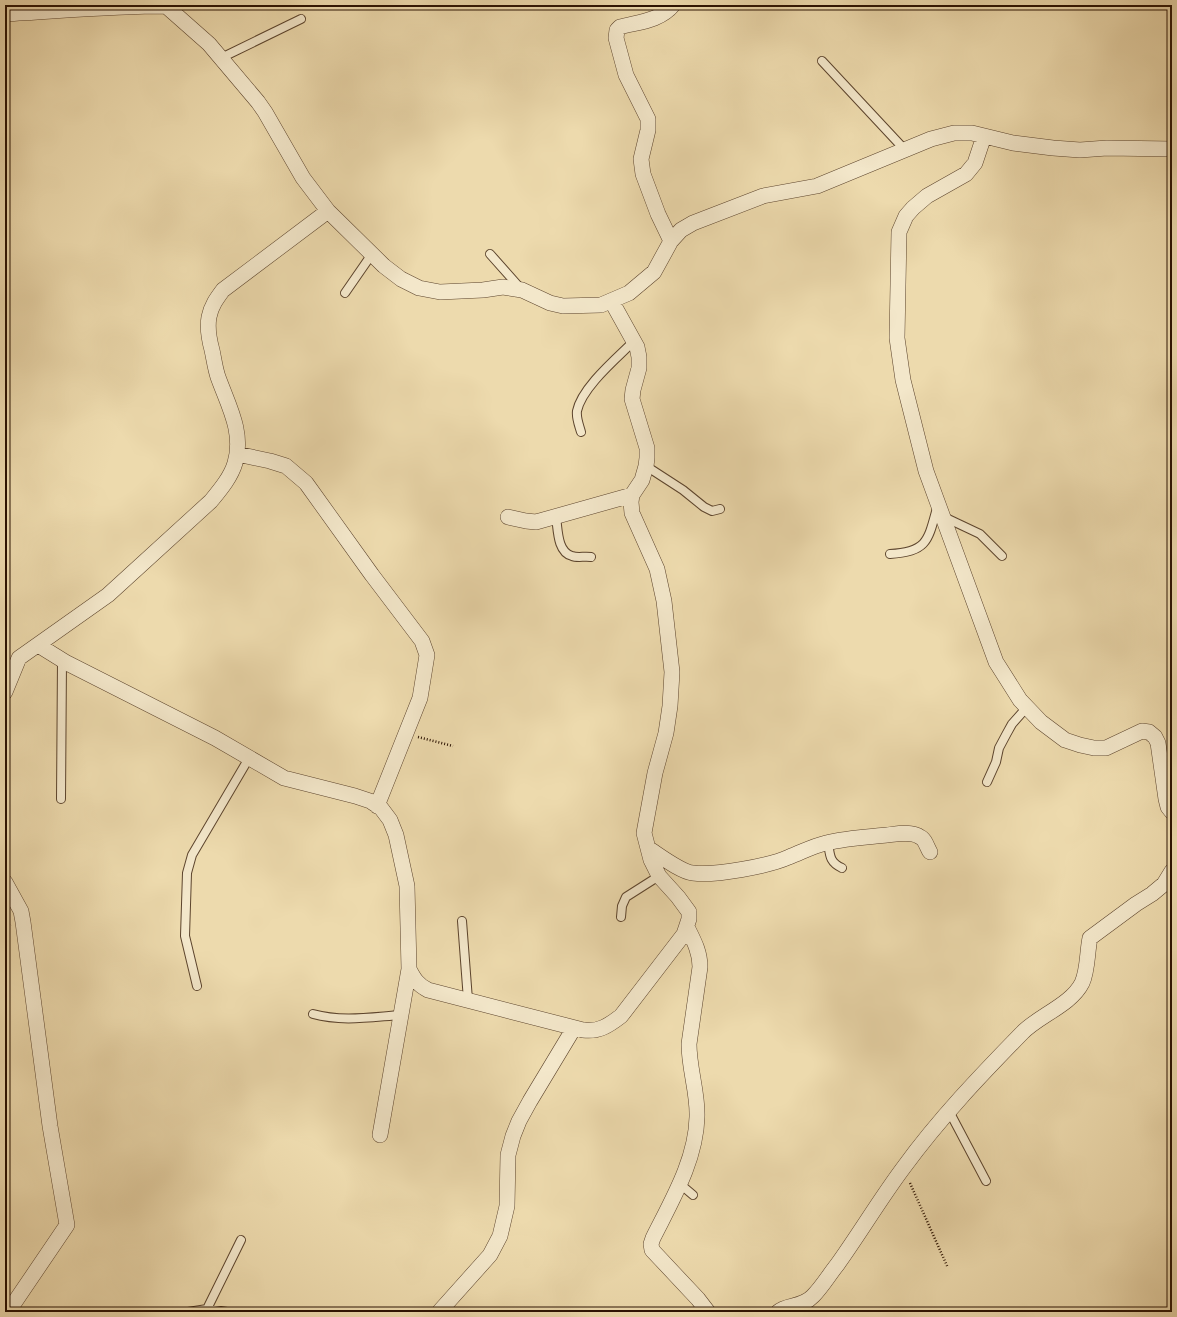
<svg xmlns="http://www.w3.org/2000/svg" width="1177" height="1317" viewBox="0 0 1177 1317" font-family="'Old Standard TT',serif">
  <rect width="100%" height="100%" fill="#eddaad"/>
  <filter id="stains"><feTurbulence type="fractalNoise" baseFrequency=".005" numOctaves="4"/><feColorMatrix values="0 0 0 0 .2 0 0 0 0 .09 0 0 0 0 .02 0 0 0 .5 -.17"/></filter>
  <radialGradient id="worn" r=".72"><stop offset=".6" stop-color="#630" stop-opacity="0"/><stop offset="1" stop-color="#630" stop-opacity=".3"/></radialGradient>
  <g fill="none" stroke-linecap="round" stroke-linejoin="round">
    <defs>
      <path id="service" d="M221 58 301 19
        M822 61 905 150
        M490 254 521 289
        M345 293 372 254
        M581 432C579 425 576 418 577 411 582 387 617 358 634 341
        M646 466 683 490 704 507 712 511 720 509
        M556 517C558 529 557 552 572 556 577 558 585 556 591 557
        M944 517 980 534 1002 556
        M890 554C927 552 928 541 937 508
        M987 782 996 762 999 748 1007 733 1012 724 1027 707
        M61 799 62 660
        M828 842C830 855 829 862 842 868
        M621 917 622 906 626 897 659 876
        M462 921 468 1000
        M197 986 185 936 187 873 192 855 249 758
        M313 1014C342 1022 371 1017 401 1015
        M949 1111 986 1181
        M680 1184 693 1195
        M207 1309 241 1240
        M188 1312 207 1309 227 1312"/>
      <path id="minor" d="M5 14C59 11 112 6 166 6L209 44 258 102 265 112 303 178 328 211 384 266 401 279 419 288 440 292 483 290 503 287 522 290 550 303 563 306 601 305 629 293 654 272 671 241 681 230 693 223 763 196 817 186 931 139 954 133H972L1013 143 1053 148 1080 150 1107 148 1172 149
        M984 136 975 163 966 174 927 196 913 208 906 216 899 232 897 338 903 380 926 471 996 662 1020 700 1041 722 1065 740 1080 745 1094 748H1106L1142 731 1149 732 1155 737 1158 743 1166 799 1168 807 1172 812
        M671 241 658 214 643 174 641 159 648 130V119L626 75 616 38 617 30 620 27C638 22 660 21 673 5
        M237 454 270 461 286 466 306 483 372 575 422 641 427 655 420 698 377 806
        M508 517 526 521 536 522 632 495
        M38 645 67 663 215 738 284 778 355 796 370 801 381 808 390 820 396 835 407 886 409 969C414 979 418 985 428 990L583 1030C599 1032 608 1026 621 1016L684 934 689 919V912L678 897 659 876 651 860 644 833 655 773 666 733 670 706 672 672 664 601 657 569 632 513 631 502 632 495 642 480 646 466 647 458V448L632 399 633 390 639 368V357L637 347 612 302
        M5 692 19 658 108 595 211 501C220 490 231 477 235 463 244 432 228 405 218 377 215 368 214 359 212 350 209 339 207 328 209 317 211 306 217 298 223 290L328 211
        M648 848C659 855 681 872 693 873 715 876 769 866 789 857 802 852 813 846 826 843 846 838 867 837 887 835 896 834 912 831 920 837 925 839 927 847 930 852
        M5 882 21 911 23 922 50 1126 67 1225 8 1312
        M687 927C694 941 700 952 700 967L689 1044C689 1069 698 1093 697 1117 696 1160 672 1200 653 1238L651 1244 652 1250 698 1299 708 1312
        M380 1135 409 969
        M439 1312 490 1255 500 1236 507 1206 508 1155 513 1136 519 1121 530 1101 574 1028
        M778 1312C786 1304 802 1308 813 1296 822 1287 829 1275 837 1265 860 1233 880 1199 904 1167 939 1119 980 1076 1022 1033 1038 1016 1071 1005 1082 983 1088 970 1087 952 1090 938L1136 904 1152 894 1164 884 1172 871"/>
    </defs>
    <use href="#service" stroke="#5c442d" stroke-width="10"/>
    <use href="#minor" stroke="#5c442d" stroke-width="16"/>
    <path stroke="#2b1202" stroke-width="2.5" stroke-dasharray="1 2" stroke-linecap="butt" d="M418 737 453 746
      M5 926 11 925
      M910 1183 948 1268"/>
    <use href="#service" stroke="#f3e7ca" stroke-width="8"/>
    <use href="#minor" stroke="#f3e7ca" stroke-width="15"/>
  </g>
  <rect width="1177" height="1317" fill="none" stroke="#eddaad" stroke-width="20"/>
  <rect x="6" y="6" width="1165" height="1305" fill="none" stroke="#2b1202" stroke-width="2"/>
  <rect x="10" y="10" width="1157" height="1297" fill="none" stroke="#2b1202"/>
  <rect width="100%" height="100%" filter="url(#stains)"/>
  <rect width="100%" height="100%" fill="url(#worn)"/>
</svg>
